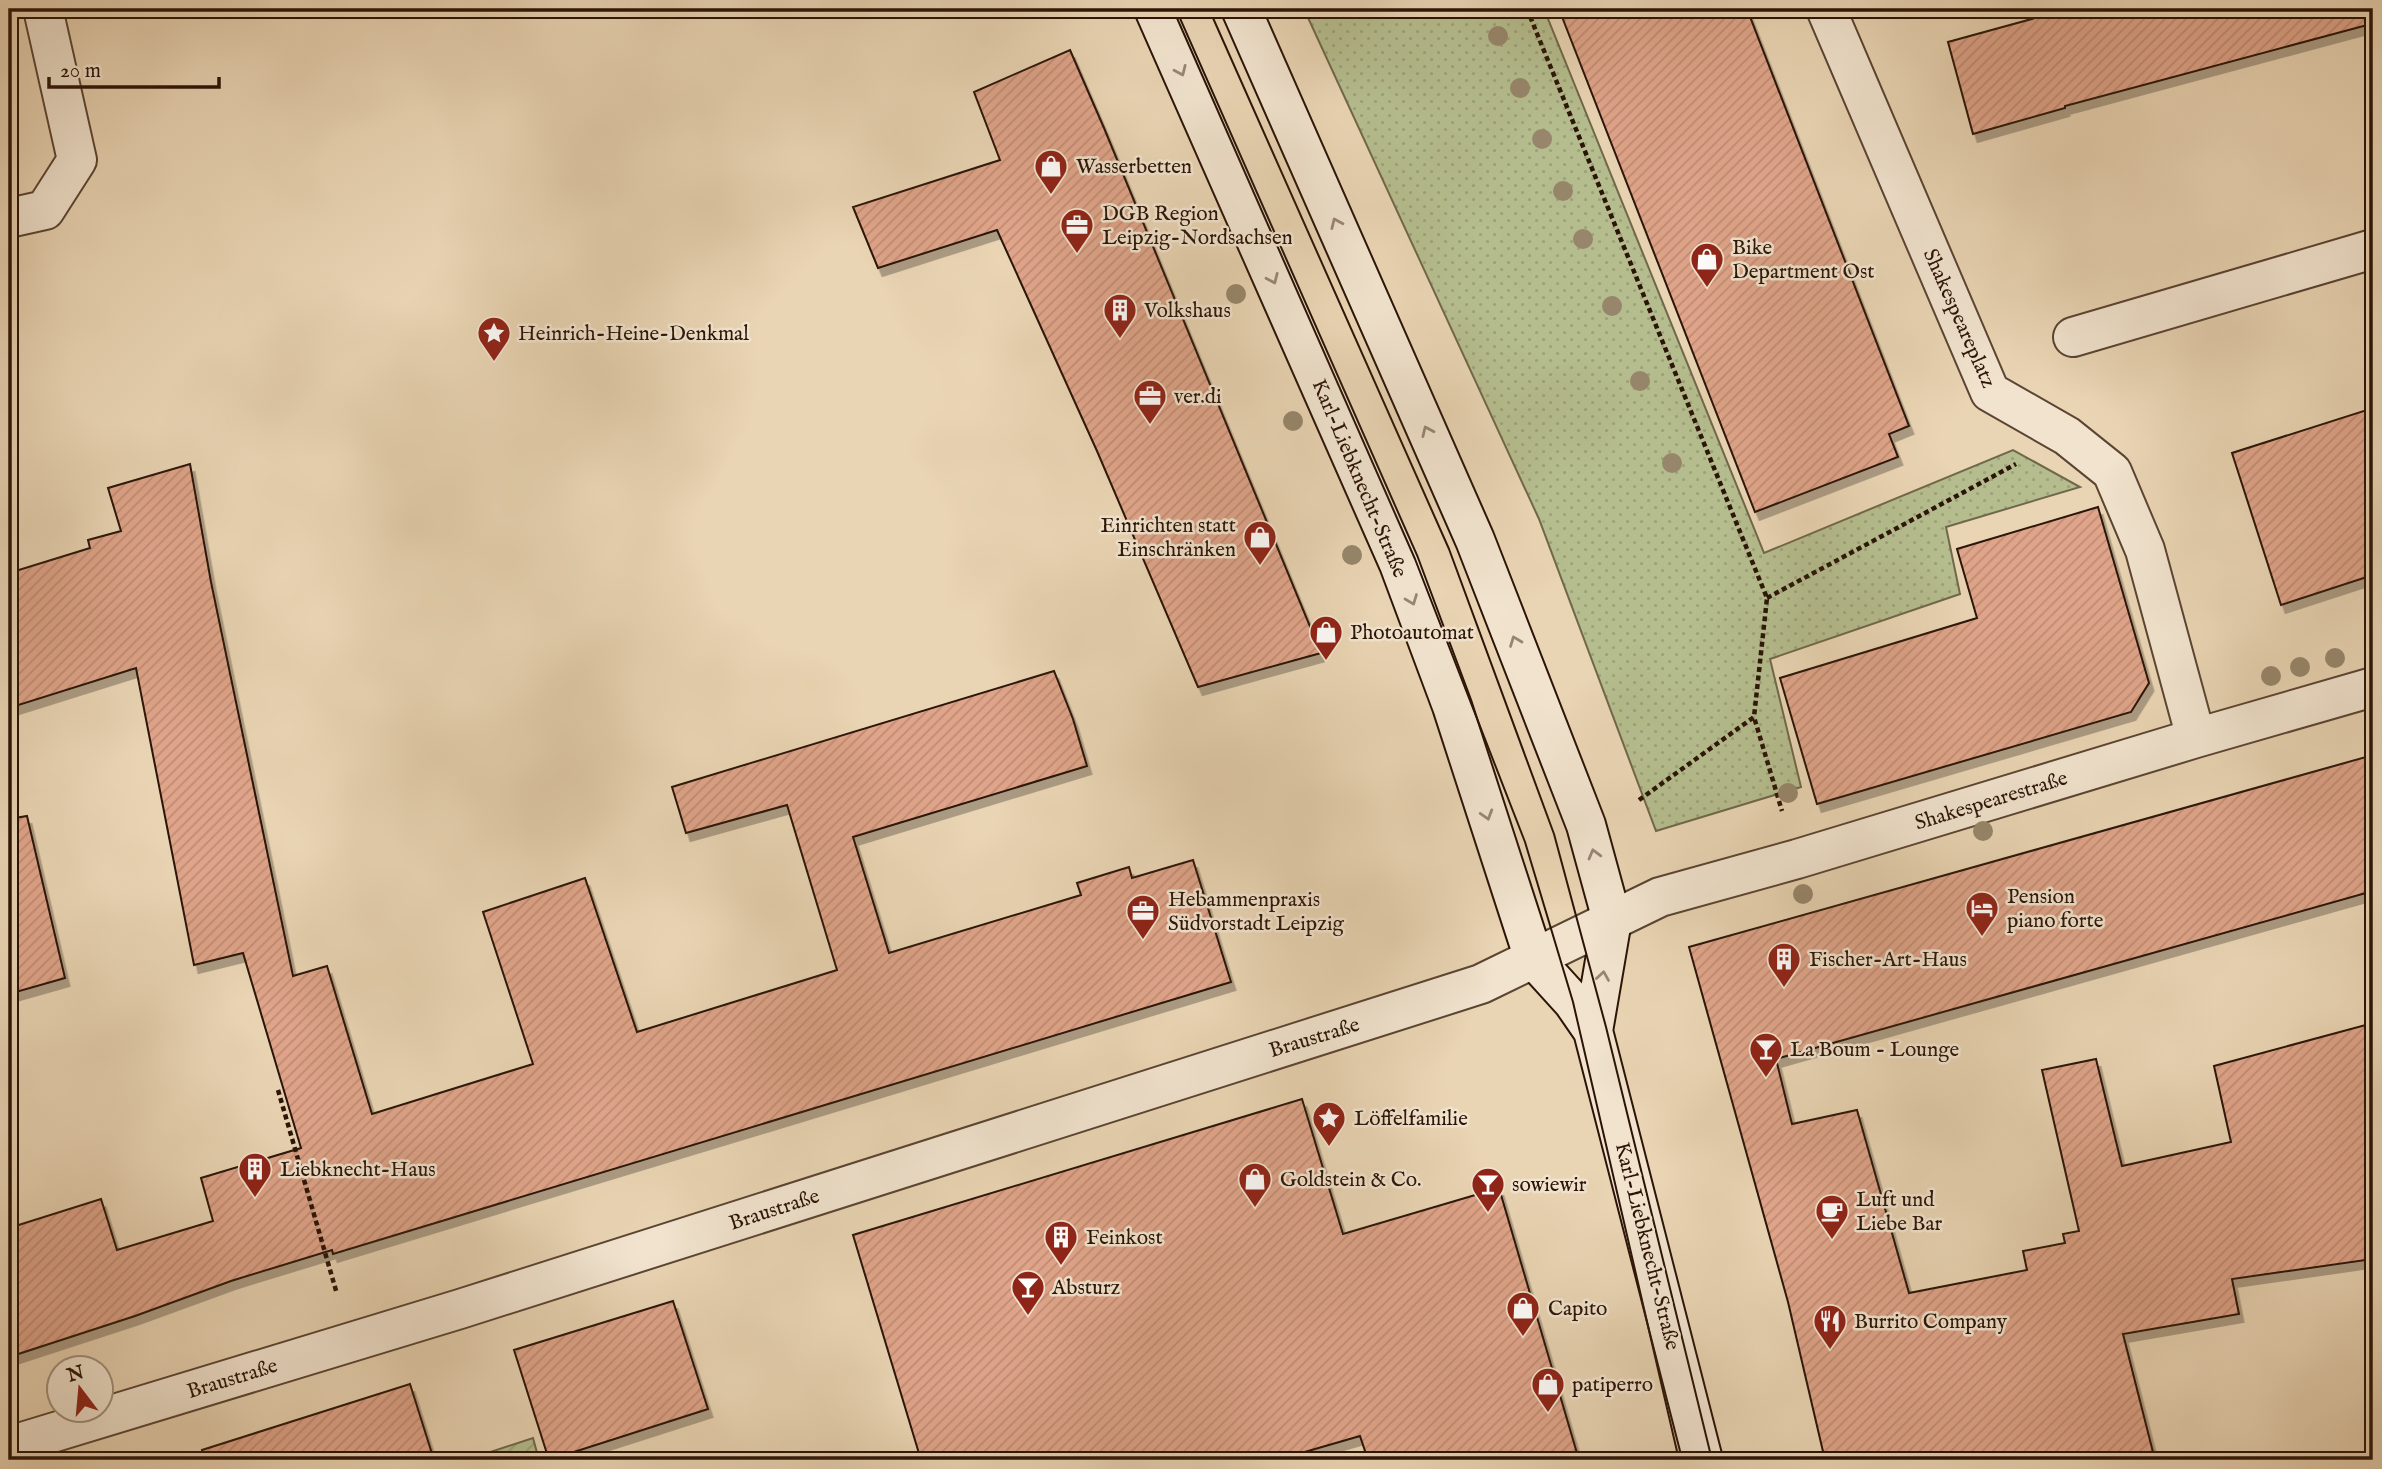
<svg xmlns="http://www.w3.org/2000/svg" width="2382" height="1469" viewBox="0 0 2382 1469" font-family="'IM FELL English',serif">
  <defs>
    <pattern id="park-dots" width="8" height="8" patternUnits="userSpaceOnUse" patternTransform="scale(1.75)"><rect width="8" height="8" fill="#b5bd8e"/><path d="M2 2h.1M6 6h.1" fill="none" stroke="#9ca279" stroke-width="1.8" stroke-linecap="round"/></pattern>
    <pattern id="garden-furrows" width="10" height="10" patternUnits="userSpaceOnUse" patternTransform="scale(1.75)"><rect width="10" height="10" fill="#b5bd8e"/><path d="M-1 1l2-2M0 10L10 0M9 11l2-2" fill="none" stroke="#9ca279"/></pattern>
    <pattern id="building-hatch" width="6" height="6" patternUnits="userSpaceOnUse" patternTransform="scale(1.75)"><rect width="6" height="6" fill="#dfa489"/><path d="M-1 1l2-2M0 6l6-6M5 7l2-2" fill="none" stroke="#c08c75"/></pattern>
    <filter id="shadow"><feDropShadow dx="4.5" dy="8" stdDeviation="0" flood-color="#0004"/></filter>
  </defs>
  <rect width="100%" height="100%" fill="#e9d4b3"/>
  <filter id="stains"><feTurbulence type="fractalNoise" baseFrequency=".00286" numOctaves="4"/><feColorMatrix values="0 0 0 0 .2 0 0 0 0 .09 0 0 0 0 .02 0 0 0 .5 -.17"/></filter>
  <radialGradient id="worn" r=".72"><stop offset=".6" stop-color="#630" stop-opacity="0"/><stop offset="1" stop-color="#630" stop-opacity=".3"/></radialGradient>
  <path fill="url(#park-dots)" stroke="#70684a" stroke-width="2" d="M1304 9H1544L1764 553 2013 450 2080 487 1946 527 1960 594 1770 659 1801 787 1656 831 1539 519Z"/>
  <path fill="url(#garden-furrows)" stroke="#70684a" stroke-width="2" d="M533 1438 539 1460H466Z"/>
  <path fill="url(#building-hatch)" stroke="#2b1407" stroke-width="2" filter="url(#shadow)" d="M1559 9H1747L1909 426 1889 434 1898 457 1755 512Z
    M2068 9H2369L2371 24 2065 106V108L1973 134 1948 42Z
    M1070 50 1104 128 1321 653 1198 687 1097 451 997 230 878 268 853 207 1000 160 974 92Z
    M2373 408V575L2281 605 2232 453Z
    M190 464 211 582 293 976 327 966 372 1114 533 1064 483 912 585 878 637 1032 837 970 787 805 686 833 672 787 1054 671 1073 719 1087 766 853 837 889 953 1081 895 1077 883 1129 867 1132 878 1193 860 1231 982 333 1254 332 1250 231 1281 135 1316 9 1357V1228L101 1199 117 1250 213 1221 201 1178 301 1148 243 953 194 965 136 668 9 708V573L90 548 88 540 121 531 108 488Z
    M2098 507 2149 683 2131 712 1817 804 1780 678 1977 618 1957 549Z
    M2373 755V891L1776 1059 1792 1124 1857 1110 1909 1293 2027 1270 2023 1251 2065 1243 2063 1234 2079 1231 2042 1070 2096 1059 2122 1166 2231 1142 2214 1066 2373 1023V1259L2232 1279 2239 1314 2123 1334 2155 1460H1825L1788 1302 1689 947Z
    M27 816 65 978 9 994V819Z
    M1302 1099 1343 1234 1499 1188 1579 1460H1368L1360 1436 1277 1460H921L853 1235Z
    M673 1301 708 1409 549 1460 514 1350Z
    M410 1384 434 1460H204L202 1450Z"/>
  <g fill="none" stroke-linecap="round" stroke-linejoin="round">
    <defs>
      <path id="minor" d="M1826 9 1990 392 2067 436 2112 472 2145 550 2196 738
        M9 218 45 210 77 160 43 9
        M2073 337 2373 249
        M9 1446 460 1309 1481 984 1660 897 1797 859 2196 738 2373 687"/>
      <path id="secondary" d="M1154 9 1399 564 1452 706 1534 959 1573 1002 1593 1031 1703 1460
        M1241 9 1475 540 1586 825 1612 920 1593 1031"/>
    </defs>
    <use href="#minor" stroke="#5a4432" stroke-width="42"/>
    <use href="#secondary" stroke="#2b1407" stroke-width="42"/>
    <path stroke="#2b1407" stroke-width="4.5" stroke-dasharray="5 3.5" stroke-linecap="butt" d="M1527 9 1767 598 1754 717
      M1767 598 2016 464
      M1639 800 1754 717 1782 811
      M278 1090 337 1294"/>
    <use href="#minor" stroke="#f1e3ce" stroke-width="38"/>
    <use href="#secondary" stroke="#f1e3ce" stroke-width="38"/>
    <path stroke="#2b1407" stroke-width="2" d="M1173 9 1415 559 1525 842 1573 1002 1679 1460
      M1209 9 1449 549 1554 834 1606 1027 1712 1460"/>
  </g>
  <g fill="#97866b">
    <circle cx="1498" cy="36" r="10"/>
    <circle cx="1520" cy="88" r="10"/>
    <circle cx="1542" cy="139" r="10"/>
    <circle cx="1563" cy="191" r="10"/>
    <circle cx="1583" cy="239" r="10"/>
    <circle cx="1236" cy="294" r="10"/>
    <circle cx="1612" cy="306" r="10"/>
    <circle cx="1640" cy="381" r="10"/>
    <circle cx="1293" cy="421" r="10"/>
    <circle cx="1672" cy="463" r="10"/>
    <circle cx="1352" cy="555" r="10"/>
    <circle cx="2335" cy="658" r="10"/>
    <circle cx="2300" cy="667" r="10"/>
    <circle cx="2271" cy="676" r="10"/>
    <circle cx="1788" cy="793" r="10"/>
    <circle cx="1983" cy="831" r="10"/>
    <circle cx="1803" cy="894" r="10"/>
  </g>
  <defs><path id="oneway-chevron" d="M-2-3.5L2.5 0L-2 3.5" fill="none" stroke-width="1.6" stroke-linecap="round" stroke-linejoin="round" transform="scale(1.75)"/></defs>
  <g stroke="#988674">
    <use href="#oneway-chevron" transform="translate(1181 71) rotate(66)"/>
    <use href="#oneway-chevron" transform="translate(1336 223) rotate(-114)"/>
    <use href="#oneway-chevron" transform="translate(1273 279) rotate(66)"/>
    <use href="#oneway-chevron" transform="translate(1427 431) rotate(-114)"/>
    <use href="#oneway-chevron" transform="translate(1412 600) rotate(69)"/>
    <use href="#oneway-chevron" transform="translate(1515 641) rotate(-111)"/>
    <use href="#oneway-chevron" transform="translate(1487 815) rotate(73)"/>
    <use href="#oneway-chevron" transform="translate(1594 854) rotate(-105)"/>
    <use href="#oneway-chevron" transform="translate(1603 976) rotate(-81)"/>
  </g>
  <defs>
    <symbol id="shop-pin" viewBox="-11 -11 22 30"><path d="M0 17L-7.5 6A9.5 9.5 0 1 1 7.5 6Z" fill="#8f2418" stroke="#f1e3ce"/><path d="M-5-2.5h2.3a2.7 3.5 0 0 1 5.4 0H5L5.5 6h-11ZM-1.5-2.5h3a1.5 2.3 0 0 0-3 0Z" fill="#fff"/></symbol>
    <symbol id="office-pin" viewBox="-11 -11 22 30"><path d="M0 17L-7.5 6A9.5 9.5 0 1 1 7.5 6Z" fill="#8f2418" stroke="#f1e3ce"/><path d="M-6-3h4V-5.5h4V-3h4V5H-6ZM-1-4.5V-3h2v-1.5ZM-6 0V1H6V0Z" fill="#fff"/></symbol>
    <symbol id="building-pin" viewBox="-11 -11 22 30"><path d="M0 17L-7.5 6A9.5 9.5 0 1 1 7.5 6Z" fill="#8f2418" stroke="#f1e3ce"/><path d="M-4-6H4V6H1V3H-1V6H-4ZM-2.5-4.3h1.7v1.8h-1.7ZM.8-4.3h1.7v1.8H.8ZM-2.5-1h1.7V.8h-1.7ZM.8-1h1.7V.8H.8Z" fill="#fff"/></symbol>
    <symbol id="sight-pin" viewBox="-11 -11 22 30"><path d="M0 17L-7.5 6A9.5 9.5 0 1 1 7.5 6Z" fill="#8f2418" stroke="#f1e3ce"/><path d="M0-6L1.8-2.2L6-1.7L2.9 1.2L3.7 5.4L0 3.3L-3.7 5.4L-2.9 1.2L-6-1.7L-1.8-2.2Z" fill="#fff"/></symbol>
    <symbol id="hotel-pin" viewBox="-11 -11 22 30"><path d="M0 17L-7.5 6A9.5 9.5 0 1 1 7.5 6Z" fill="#8f2418" stroke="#f1e3ce"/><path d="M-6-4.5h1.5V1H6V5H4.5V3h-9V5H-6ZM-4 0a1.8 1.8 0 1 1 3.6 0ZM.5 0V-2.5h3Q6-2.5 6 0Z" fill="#fff"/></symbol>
    <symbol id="bar-pin" viewBox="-11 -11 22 30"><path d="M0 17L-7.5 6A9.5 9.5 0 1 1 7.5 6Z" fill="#8f2418" stroke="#f1e3ce"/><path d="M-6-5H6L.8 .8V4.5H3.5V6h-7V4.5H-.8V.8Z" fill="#fff"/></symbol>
    <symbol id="cafe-pin" viewBox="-11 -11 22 30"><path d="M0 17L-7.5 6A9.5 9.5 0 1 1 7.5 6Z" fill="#8f2418" stroke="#f1e3ce"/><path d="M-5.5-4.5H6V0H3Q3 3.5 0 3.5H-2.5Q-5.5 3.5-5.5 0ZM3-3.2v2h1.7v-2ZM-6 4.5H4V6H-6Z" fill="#fff"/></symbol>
    <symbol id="restaurant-pin" viewBox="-11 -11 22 30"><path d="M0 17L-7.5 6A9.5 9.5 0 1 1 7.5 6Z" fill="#8f2418" stroke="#f1e3ce"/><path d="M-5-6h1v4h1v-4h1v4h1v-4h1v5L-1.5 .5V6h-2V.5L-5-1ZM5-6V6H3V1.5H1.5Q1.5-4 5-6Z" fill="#fff"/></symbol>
  </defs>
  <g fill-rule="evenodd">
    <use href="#shop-pin" x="1032" y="147" width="38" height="52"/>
    <use href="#office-pin" x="1058" y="206" width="38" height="52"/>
    <use href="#shop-pin" x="1688" y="240" width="38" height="52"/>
    <use href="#building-pin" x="1101" y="291" width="38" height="52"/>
    <use href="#sight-pin" x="475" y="314" width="38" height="52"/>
    <use href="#office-pin" x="1131" y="377" width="38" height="52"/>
    <use href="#shop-pin" x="1241" y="518" width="38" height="52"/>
    <use href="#shop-pin" x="1307" y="613" width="38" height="52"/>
    <use href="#hotel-pin" x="1963" y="889" width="38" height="52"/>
    <use href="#office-pin" x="1124" y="892" width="38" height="52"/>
    <use href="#building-pin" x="1765" y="940" width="38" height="52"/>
    <use href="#bar-pin" x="1747" y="1030" width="38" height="52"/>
    <use href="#sight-pin" x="1310" y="1099" width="38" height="52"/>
    <use href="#building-pin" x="236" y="1150" width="38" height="52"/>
    <use href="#shop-pin" x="1236" y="1160" width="38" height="52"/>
    <use href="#bar-pin" x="1469" y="1165" width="38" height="52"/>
    <use href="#cafe-pin" x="1813" y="1192" width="38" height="52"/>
    <use href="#building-pin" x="1042" y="1218" width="38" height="52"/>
    <use href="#bar-pin" x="1009" y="1268" width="38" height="52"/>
    <use href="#shop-pin" x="1504" y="1289" width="38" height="52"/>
    <use href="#restaurant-pin" x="1811" y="1302" width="38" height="52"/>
    <use href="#shop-pin" x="1529" y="1365" width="38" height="52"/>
  </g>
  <g text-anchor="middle" stroke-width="5" stroke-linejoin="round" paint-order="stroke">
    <g font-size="21" fill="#2b1407" stroke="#f1e3ce" text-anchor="start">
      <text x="1076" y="173">Wasserbetten</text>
      <text x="1102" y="220">DGB Region<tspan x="1102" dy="24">Leipzig-Nordsachsen</tspan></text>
      <text x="1732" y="254">Bike<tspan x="1732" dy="24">Department Ost</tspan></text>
      <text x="1144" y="317">Volkshaus</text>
      <text x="518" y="340">Heinrich-Heine-Denkmal</text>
      <text x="1174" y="403">ver.di</text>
      <text x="1236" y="532" text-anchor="end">Einrichten statt<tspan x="1236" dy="24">Einschränken</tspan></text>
      <text x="1350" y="639">Photoautomat</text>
      <text x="2007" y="903">Pension<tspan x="2007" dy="24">piano forte</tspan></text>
      <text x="1168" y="906">Hebammenpraxis<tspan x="1168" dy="24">Südvorstadt Leipzig</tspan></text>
      <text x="1809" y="966">Fischer-Art-Haus</text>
      <text x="1790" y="1056">La Boum - Lounge</text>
      <text x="1354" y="1125">Löffelfamilie</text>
      <text x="280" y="1176">Liebknecht-Haus</text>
      <text x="1280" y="1186">Goldstein &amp; Co.</text>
      <text x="1512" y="1191">sowiewir</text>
      <text x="1856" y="1206">Luft und<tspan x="1856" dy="24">Liebe Bar</tspan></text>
      <text x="1086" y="1244">Feinkost</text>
      <text x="1052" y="1294">Absturz</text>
      <text x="1548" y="1315">Capito</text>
      <text x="1854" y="1328">Burrito Company</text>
      <text x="1572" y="1391">patiperro</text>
    </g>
    <g font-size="21" fill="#2b1407" stroke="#f1e3ce">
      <text transform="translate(1960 318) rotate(66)" y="7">Shakespeareplatz</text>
      <text transform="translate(1360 478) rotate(67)" y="7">Karl-Liebknecht-Straße</text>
      <text transform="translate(1991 800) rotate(-17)" y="7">Shakespearestraße</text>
      <text transform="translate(1314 1037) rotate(-17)" y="7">Braustraße</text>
      <text transform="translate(774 1209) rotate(-18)" y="7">Braustraße</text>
      <text transform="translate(1648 1246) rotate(76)" y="7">Karl-Liebknecht-Straße</text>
      <text transform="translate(232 1378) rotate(-17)" y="7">Braustraße</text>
    </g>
  </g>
  <rect width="2382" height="1469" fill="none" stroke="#e9d4b3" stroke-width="35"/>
  <rect x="10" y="10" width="2361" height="1448" fill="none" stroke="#2b1407" stroke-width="3.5"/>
  <rect x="18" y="18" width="2347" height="1434" fill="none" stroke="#2b1407" stroke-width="2"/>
  <g transform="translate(80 1389) rotate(344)"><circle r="33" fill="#f1e3ce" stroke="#a2907e" stroke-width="2"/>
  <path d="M0-5L12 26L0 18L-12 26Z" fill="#8f2418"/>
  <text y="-10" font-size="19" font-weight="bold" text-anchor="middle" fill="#2b1407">N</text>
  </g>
  <path d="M49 77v10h170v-10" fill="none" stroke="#2b1407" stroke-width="3.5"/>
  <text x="60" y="77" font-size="21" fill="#2b1407" stroke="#f1e3ce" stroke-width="5" paint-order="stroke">20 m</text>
  <rect width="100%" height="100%" filter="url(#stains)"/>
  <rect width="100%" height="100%" fill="url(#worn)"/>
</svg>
